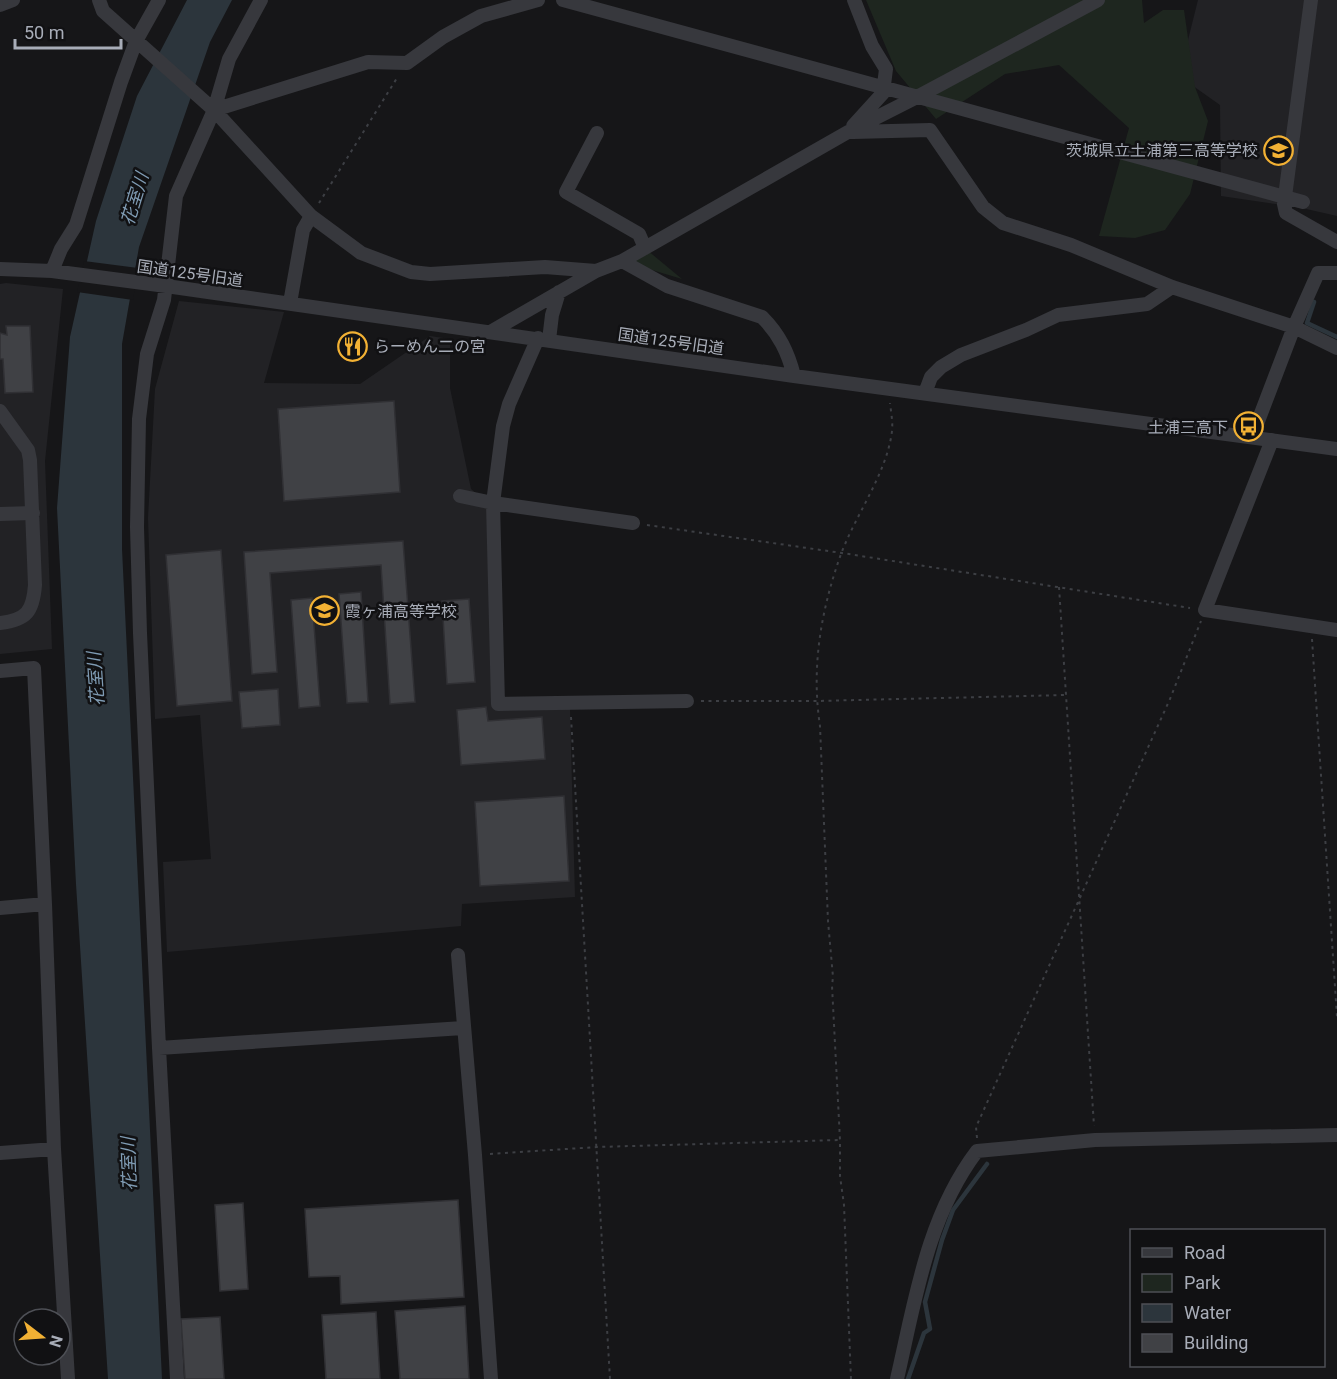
<svg xmlns="http://www.w3.org/2000/svg" width="1337" height="1379" viewBox="0 0 1337 1379" font-family="Roboto,'Noto Sans JP',sans-serif">
  <rect width="100%" height="100%" fill="#161618"/>
  <path fill="#222225" d="M1198 0H1337V216L1302 208 1221 196 1220 105 1179 76Z
    M6 283 63 289 45 461 52 649 0 654V284Z
    M179 301 284 312 264 383 360 384 430 336 450 339V388L471 489 492 507 500 703 570 709 575 897 462 904 461 926 167 952 163 862 211 859 200 715 155 719 148 518 155 389Z"/>
  <path fill="#1e261f" d="M866 0H1142L1144 23 1163 10H1184L1195 87 1208 121 1190 194 1165 230 1135 238 1099 236 1129 128 1059 65 1005 74 936 119 896 71Z
    M647 250 682 279 622 261Z"/>
  <path fill="#2c353c" d="M187 0H232L210 42 139 247 122 344V549L162 1379H108L76 884 57 508 70 337 96 221 137 96Z"/>
  <path fill="#161618" d="M84 261 138 268 133 300 77 292Z"/>
  <g fill="none" stroke-linecap="round" stroke-linejoin="round">
    <path stroke="#2c353c" stroke-width="4.5" d="M1314 302 1307 323 1337 337
      M908 1379 924 1333 930 1329 925 1302 942 1240 953 1210 987 1164"/>
  </g>
  <path fill="#404145" stroke="#303034" stroke-width="1.5" d="M6 326H30L33 392 5 393 3 359H0V333L7 335Z
    M394 401 400 492 284 501 278 409Z
    M403 541 415 702 390 704 381 565 270 573 277 672 252 674 244 552Z
    M221 550 232 701 177 706 166 555Z
    M361 592 368 702 347 703 339 594Z
    M312 598 320 706 299 708 291 600Z
    M469 599 475 682 447 684 442 601Z
    M278 689 280 725 242 728 239 692Z
    M486 707 488 721 542 717 545 759 461 765 457 710Z
    M564 796 569 881 480 886 475 802Z
    M458 1200 464 1297 341 1304 340 1276 309 1277 305 1209Z
    M243 1203 248 1289 220 1291 215 1205Z
    M465 1306 469 1379H400L395 1311Z
    M376 1312 380 1379H326L322 1315Z
    M220 1317 224 1379H185L181 1319Z"/>
  <g fill="none" stroke-linecap="round" stroke-linejoin="round">
    <path stroke="#3d3f44" stroke-width="2" stroke-dasharray="3 4.5" stroke-linecap="butt" d="M319 203 397 78
      M647 525 842 553 1190 608
      M1059 587 1094 1126
      M1312 639 1337 1017
      M701 701H816L1066 695
      M571 717 610 1379
      M977 1138 976 1127 1170 699 1201 621
      M490 1154 597 1147 840 1140
      M851 1379 844 1205 840 1176V1140L832 986 833 977 828 921 820 726C811 667 821 610 841 554 856 514 887 473 892 431 893 422 891 412 890 403"/>
    <path stroke="#37383d" stroke-width="14" d="M99 0 103 11 214 110 311 216 361 253 411 272 430 274 545 267 596 271
      M563 0 1303 202
      M1311 0 1284 204 1286 213 1337 242
      M0 5 13 0
      M214 110 368 62 407 63 443 37 481 16 538 0
      M853 126 883 93 886 69 872 46 854 0
      M853 132 930 130 983 207 1003 223 1071 245 1172 287 1294 327 1337 348
      M597 133 566 192 639 234 645 248
      M622 261 667 286 762 317C779 334 788 352 794 376
      M0 269 52 271 166 286 794 376 1337 449
      M52 271 61 249 76 225 121 82 136 41 159 0
      M290 303 303 230 311 216
      M492 331 596 271 622 261 848 132 917 97 1098 0
      M538 338 509 404 503 426 493 503 498 704 687 701
      M549 340 552 315 559 292
      M925 393 931 377 941 367 961 355 1026 330 1058 315 1147 304 1172 287
      M0 411 28 450 30 460 35 585C33 611 27 620 0 623
      M1252 437 1294 327 1318 273H1337
      M1272 440 1205 610 1337 630
      M460 496 493 503 633 523
      M0 514 33 513
      M0 671 34 668 45 904 0 908
      M45 904 54 1149 68 1379
      M458 955 475 1155 491 1379
      M159 1048 463 1028
      M0 1153 54 1149
      M177 1379 159 1048 140 633 137 527 139 419 147 354 164 300 176 196 214 110 229 59 261 0
      M897 1379C915 1301 927 1217 977 1151L1095 1140 1337 1135"/>
  </g>
  <defs>
    <symbol id="school-ring" viewBox="-11 -11 22 22"><circle r="9.5" fill="#111113" stroke="#f2b134" stroke-width="1.5"/><path d="M0-5L7-2L0 1L-7-2ZM-4 1L0 2.5L4 1V4Q0 6-4 4Z" fill="#f2b134"/></symbol>
    <symbol id="restaurant-ring" viewBox="-11 -11 22 22"><circle r="9.5" fill="#111113" stroke="#f2b134" stroke-width="1.5"/><path d="M-5-6h1v4h1v-4h1v4h1v-4h1v5L-1.5 .5V6h-2V.5L-5-1ZM5-6V6H3V1.5H1.5Q1.5-4 5-6Z" fill="#f2b134"/></symbol>
    <symbol id="bus-ring" viewBox="-11 -11 22 22"><circle r="9.5" fill="#111113" stroke="#f2b134" stroke-width="1.5"/><path d="M-5-6H5V4H4V6H2V4H-2V6H-4V4H-5ZM-3.5-4V0h7V-4ZM-3.5 1.2v1.5H-2V1.2ZM2 1.2v1.5H3.5V1.2Z" fill="#f2b134"/></symbol>
  </defs>
  <g fill-rule="evenodd">
    <use href="#school-ring" x="1262" y="134" width="33" height="33"/>
    <use href="#restaurant-ring" x="336" y="330" width="33" height="33"/>
    <use href="#bus-ring" x="1232" y="410" width="33" height="33"/>
    <use href="#school-ring" x="308" y="594" width="33" height="33"/>
  </g>
  <g text-anchor="middle" stroke-width="5" stroke-linejoin="round" paint-order="stroke">
    <g font-size="16" fill="#a8adb8" stroke="#111113" text-anchor="end">
      <text x="1258" y="156">茨城県立土浦第三高等学校</text>
      <text x="374" y="352" text-anchor="start">らーめん二の宮</text>
      <text x="1228" y="433">土浦三高下</text>
      <text x="345" y="617" text-anchor="start">霞ヶ浦高等学校</text>
    </g>
    <g font-size="16" fill="#a8adb8" stroke="#111113">
      <text transform="translate(190 273) rotate(8)" y="6">国道125号旧道</text>
      <text transform="translate(671 341) rotate(8)" y="6">国道125号旧道</text>
    </g>
    <g font-size="18" font-style="italic" fill="#7f9bb3" stroke="#111113">
      <text transform="translate(135 199) rotate(-73)" y="6">花室川</text>
      <text transform="translate(96 679) rotate(-94)" y="6">花室川</text>
      <text transform="translate(129 1164) rotate(-92)" y="6">花室川</text>
    </g>
  </g>
  <rect x="1130" y="1229" width="195" height="138" fill="#111113" stroke="#4d4f55" stroke-width="1.5"/>
  <rect x="1142" y="1248" width="30" height="9" fill="#37383d" stroke="#4d4f55" stroke-width="1.5"/>
  <text x="1184" y="1259" font-size="18" fill="#a8adb8">Road</text>
  <rect x="1142" y="1274" width="30" height="18" fill="#1e261f" stroke="#4d4f55" stroke-width="1.5"/>
  <text x="1184" y="1289" font-size="18" fill="#a8adb8">Park</text>
  <rect x="1142" y="1304" width="30" height="18" fill="#2c353c" stroke="#4d4f55" stroke-width="1.5"/>
  <text x="1184" y="1319" font-size="18" fill="#a8adb8">Water</text>
  <rect x="1142" y="1334" width="30" height="18" fill="#404145" stroke="#4d4f55" stroke-width="1.5"/>
  <text x="1184" y="1349" font-size="18" fill="#a8adb8">Building</text>
  <g transform="translate(42 1337) rotate(107)"><circle r="28" fill="#111113" stroke="#4d4f55" stroke-width="1.5"/>
  <path d="M0-4.5L10 22L0 15L-10 22Z" fill="#f2b134"/>
  <text y="-9" font-size="16" font-weight="bold" text-anchor="middle" fill="#a8adb8">N</text>
  </g>
  <path d="M15 39v9h106v-9" fill="none" stroke="#a8adb8" stroke-width="3"/>
  <text x="24" y="39" font-size="18" fill="#a8adb8" stroke="#111113" stroke-width="4.5" paint-order="stroke">50 m</text>
</svg>
